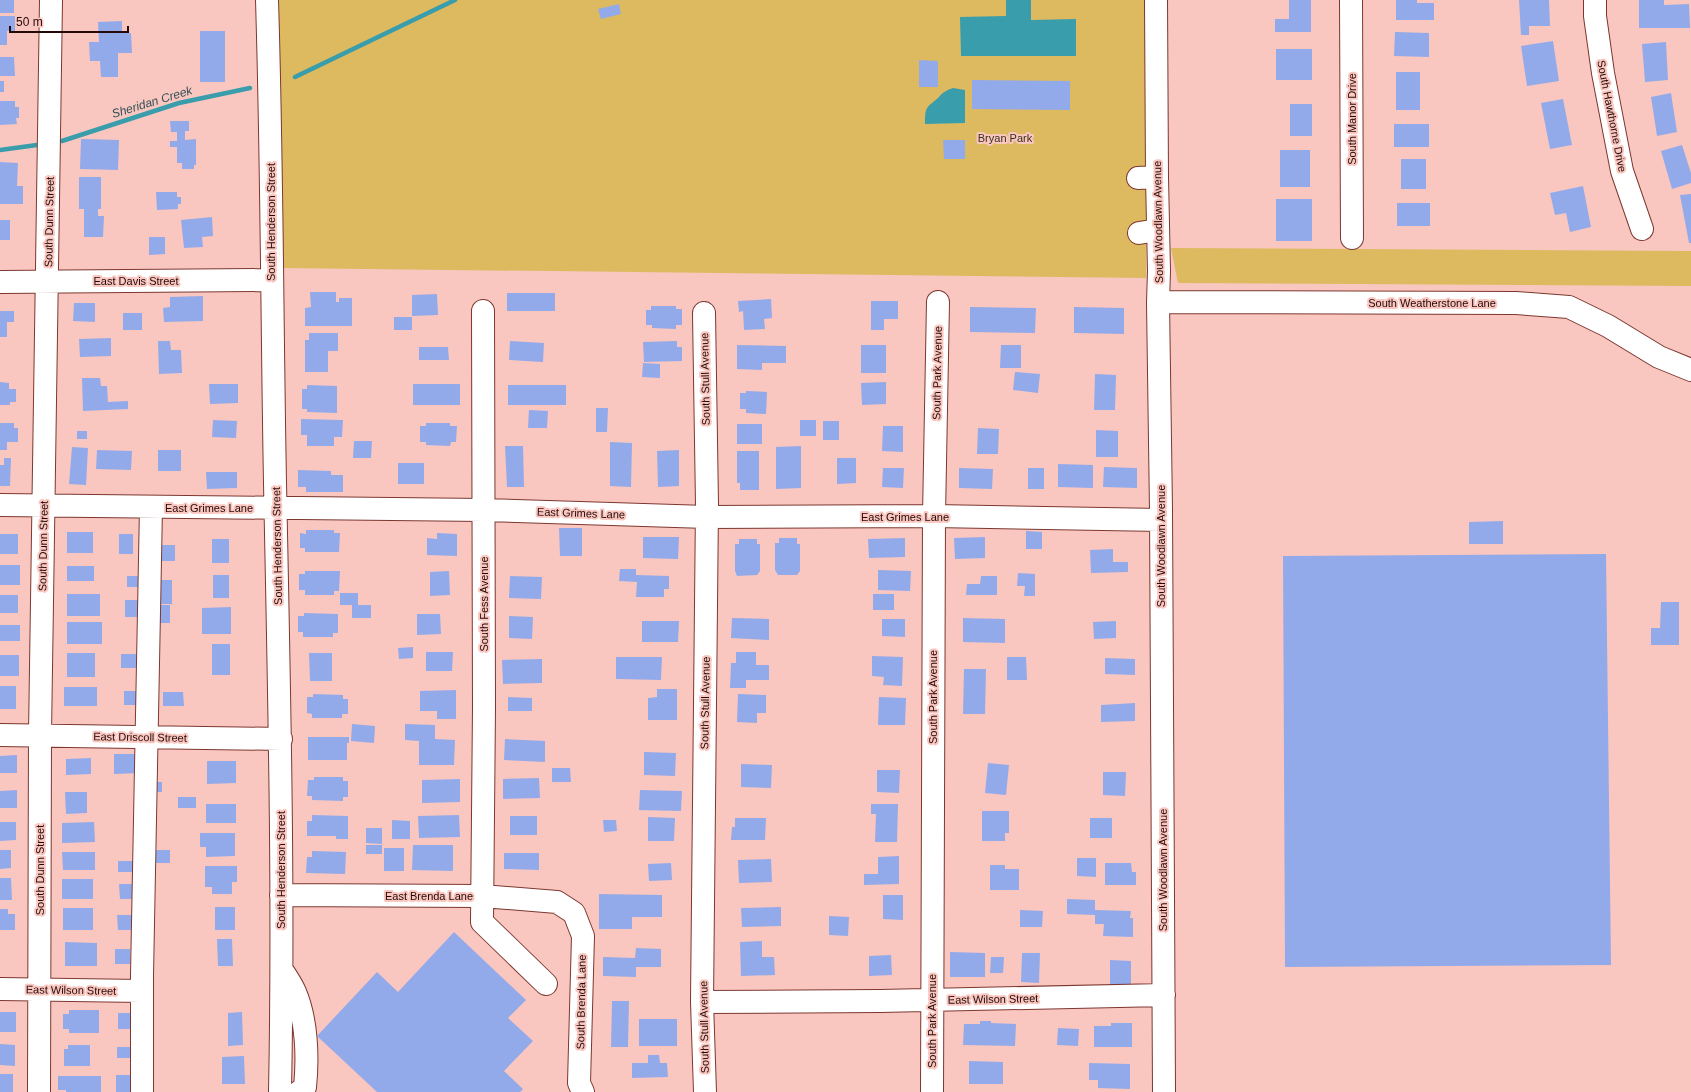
<svg xmlns="http://www.w3.org/2000/svg" width="1691" height="1092" viewBox="0 0 1691 1092" font-family="Arial,sans-serif">
  <rect width="100%" height="100%" fill="#f9c7c0"/>
  <path fill="#ddba5f" d="M277 0H1147L1146 278 282 268Z
    M1171 248 1691 251V286L1178 283Z"/>
  <path fill="#399dab" d="M1006 0H1031V20L1076 19V56H961L960 17 1006 16Z
    M953 88 965 90V123L925 124C925 105 927 108 939 97 943 92 947 90 953 88Z"/>
  <g fill="none" stroke-linecap="round" stroke-linejoin="round">
    <path stroke="#399dab" stroke-width="4.5" d="M295 77 455 0
      M62 141 179 103 250 88
      M0 150 37 145"/>
  </g>
  <path fill="#93aaea" d="M0 0H14V13H0Z
    M1289 0H1311V32H1275V19H1289Z
    M1396 0H1417V3H1434V20H1396Z
    M1519 0H1549L1550 26H1529V35H1521Z
    M1639 0H1664V5L1689 4 1690 28H1639Z
    M619 4 621 14 601 19 598 9Z
    M0 16H15V31H7V45H0Z
    M122 21V33H131L132 53H118V77H101L100 61H90L89 42H99L98 22Z
    M200 31H225V82H200Z
    M1395 32 1429 33V57L1394 56Z
    M1553 41 1559 81 1527 86 1521 46Z
    M1666 42 1668 80 1645 82 1642 44Z
    M1276 49H1312V80H1276Z
    M0 57H14L15 76H0Z
    M919 60 938 61V87H919Z
    M1396 72H1420V110H1396Z
    M972 80 1070 81V110L972 109Z
    M0 81H4V92H0Z
    M1671 93 1677 132 1657 136 1651 97Z
    M1563 99 1572 145 1550 149 1541 103Z
    M0 101H15V107H19V118H16L17 124 0 125Z
    M1290 104H1312V136H1290Z
    M170 121H189V131H185V140L196 139V165H194V169H182V163H177V147H170V141H177V132H171Z
    M1394 124H1429V147H1394Z
    M81 139 119 140 118 170 80 169Z
    M943 140H965V159H944Z
    M1682 145 1691 173V183L1672 189 1661 151Z
    M1280 150H1310V187H1280Z
    M1401 159H1426V189H1401Z
    M0 162 18 163 17 186H23V204H0Z
    M79 177H101V209H98V216H104L103 237H84V209H79Z
    M1583 186 1591 227 1570 232 1566 213 1555 215 1550 193Z
    M156 192H177V197H181V204H178V209L157 210Z
    M1691 194V243H1689L1680 195Z
    M1276 199H1312V241H1276Z
    M1397 203H1430V226H1397Z
    M212 217 213 236 202 237 203 247 184 248 181 220Z
    M0 220H10V240H0Z
    M149 237H165V254L149 255Z
    M310 292H336V302H339V298H352V326H305V308L311 307Z
    M507 293H555V311H507Z
    M437 294 438 315 412 316V295Z
    M203 296V321L164 322 163 308 170 307V297Z
    M771 299 772 318 764 319 765 329 744 330 743 311 739 312 738 301Z
    M871 301H898V319H884V330H871Z
    M74 303H95V322L73 321Z
    M651 306H676V309H682V325H676V329L652 328V325H646V310H651Z
    M970 307 1036 308 1035 333 970 332Z
    M1074 307 1124 308V334L1074 333Z
    M0 311H14V322H7V337H0Z
    M123 313H142V330H123Z
    M394 317H412V330H394Z
    M309 333H338V351H328V372H305V340H309Z
    M111 338V356L80 357 79 339Z
    M158 341H170L171 350H181L182 373 159 374Z
    M510 341 544 343 543 362 509 360Z
    M677 341V347H682V361L644 362 643 342Z
    M737 345 786 346V363H762V370L737 369Z
    M861 345H886V373H861Z
    M1001 345H1021V368H1000Z
    M419 347H448L449 360H419Z
    M643 363 660 364V378L642 377Z
    M1015 372 1040 374 1038 393 1013 390Z
    M1095 374 1116 375 1115 410H1094Z
    M82 378H100L101 386H107L108 402 128 401V409L83 411Z
    M0 382 9 383V389H16V402H10V405H0Z
    M886 382V404L862 405 861 383Z
    M209 384H238V403L210 404Z
    M413 384H460V405H413Z
    M307 385 337 386V413L307 412V409H302V389H307Z
    M508 385H566V405H508Z
    M746 391 767 392 766 414 746 413V409H740V393H746Z
    M596 408H608L607 432H596Z
    M529 410 548 411 547 428H528Z
    M301 419 343 420 342 437H334V446H307V435H301Z
    M213 420 237 421 236 438 212 437Z
    M800 420H816V436H800Z
    M823 421H839V440H823Z
    M0 423H14V428H18V442H7V450H0Z
    M426 423H450V426H457L456 442H451L450 446 426 445V442H420V426H426Z
    M737 424H762V444H737Z
    M883 426H903V452L882 451Z
    M978 428 999 429 998 454H977Z
    M1096 430 1118 431V457H1096Z
    M77 431H87V439H77Z
    M354 441H372L371 458H353Z
    M610 442 632 443 631 487 610 486Z
    M505 446H523L524 487H507Z
    M801 446V488L776 489V447Z
    M72 447 88 448 86 485 69 484Z
    M97 450 132 451 131 470 96 469Z
    M158 450H181V471H158Z
    M679 450V486L658 487 657 451Z
    M737 451H759V490H740V483H737Z
    M4 458H11L10 486H0V465H4Z
    M837 458H856V483L837 484Z
    M398 463H424V484H398Z
    M1058 464 1093 465V488L1058 487Z
    M1104 467 1137 468V488L1103 487Z
    M883 468H904L903 488 882 487Z
    M959 468 993 469 992 489 959 488Z
    M1028 468H1044V489H1028Z
    M298 470 331 471V475H343V492H306V487H298Z
    M206 472H237V488L207 489Z
    M1503 521V544H1469V522Z
    M559 528H582V556H560Z
    M306 530H334V533H340L339 552H305V548H300V533L306 534Z
    M1026 531 1042 532V549H1026Z
    M67 532H93V553H67Z
    M437 533 457 534V556L427 555V538L437 539Z
    M0 534H18V554H0Z
    M119 534H133V554H119Z
    M643 537H679L678 559 643 558Z
    M985 537V558L955 559 954 538Z
    M779 538H797V544H800V571L797 575H778L775 570V543H779Z
    M905 538V557L869 558 868 539Z
    M212 539H229V563H212Z
    M739 539H757V544H760V571L757 575 737 576 735 571V544H739Z
    M162 545H175V561H162Z
    M1113 549V562H1128V572L1091 573 1090 550Z
    M1606 554 1611 965 1285 967 1283 556Z
    M0 565H20V585H0Z
    M67 566H94V581H67Z
    M620 569H636V575L669 576V589H664V597H636L637 582 619 581Z
    M878 570 911 571 910 591 878 590Z
    M305 571H340L339 591H334V595H305V590H299V574H305Z
    M449 571 450 595 430 596V572Z
    M1018 573 1035 574V596H1024L1025 586H1017Z
    M213 575H229V598H213Z
    M127 576H141V587H127Z
    M510 576 542 577 541 599 509 598Z
    M981 576H997V595H966L967 584H980Z
    M158 580H172V604H158Z
    M340 593H358V605H371V618H352V605H340Z
    M67 594H100V616H67Z
    M873 594H894V610H873Z
    M0 595H18V613H0Z
    M125 600H142V617H125Z
    M1661 602H1679V645H1651V628H1660Z
    M157 605H170V623H157Z
    M231 607V634H202V608Z
    M304 613 338 614V633H333V637H303V632H298V616H304Z
    M417 614H440L441 634 417 635Z
    M509 616 533 617 532 639 509 638Z
    M732 618 769 619V640L731 638Z
    M963 618 1005 619V643L963 642Z
    M882 619H905V637L882 636Z
    M642 621H679L678 642H642Z
    M1116 621V638L1094 639 1093 622Z
    M67 622H102V644H67Z
    M0 625H20V641H0Z
    M212 644H230V675H212Z
    M413 647V658L399 659 398 648Z
    M426 652H453L452 671H426Z
    M736 652H756V665H769V680H746V688H730L731 663H736Z
    M67 653H95V677H67Z
    M309 653H332V681H310Z
    M121 654H138V668H121Z
    M0 655H19V676H0Z
    M872 656 903 657 902 686 883 685 884 677 872 676Z
    M616 657H662L661 680 616 679Z
    M1007 657H1026L1027 680H1007Z
    M1105 658 1135 659V675L1105 674Z
    M542 659V683L503 684 502 660Z
    M964 669H986L985 714H963Z
    M0 686H16V709H0Z
    M64 687H97V706H64Z
    M657 689H677V720H648V698L657 697Z
    M456 690V719H437V711H420V691Z
    M124 691H140V705H124Z
    M163 692H183L184 706H163Z
    M313 694 343 695V699H348V714H342V718H312V714L307 713V697H313Z
    M738 694 766 695V713H757V723L737 722Z
    M508 697 532 698V711H508Z
    M879 697 906 698 905 725H878Z
    M1135 703V721L1101 722V705Z
    M352 724 375 726 374 743 351 741Z
    M405 724 435 725V739L455 740 454 765H419V741L405 740Z
    M308 737H349V743H347V760H308Z
    M505 739 545 741V762L504 760Z
    M644 752 676 753 675 776 644 775Z
    M114 754H141V773L114 774Z
    M17 755V773H0V756Z
    M91 758V774L66 775V759Z
    M207 761H236V783L207 784Z
    M988 763 1009 765 1006 795 985 793Z
    M741 764 772 765 771 788 741 787Z
    M552 768H570L571 782H552Z
    M877 770H900L899 793 877 792Z
    M1103 772H1126L1125 796 1103 795Z
    M314 777H343V781H348V797H343V801L312 800V796H307L308 780H314Z
    M539 778 540 798 503 799V779Z
    M460 779V802L422 803V780Z
    M156 782H162V792H156Z
    M17 790V808H0V791Z
    M640 790 682 791 681 811 639 810Z
    M65 792H87V813L66 814Z
    M178 797H196V808H178Z
    M206 804H236V823H206Z
    M871 804H898L897 842H875L876 814H871Z
    M982 811H1009V833H1005V841H982Z
    M312 815 348 816V839H336V836H307V821H312Z
    M459 815 460 837 419 838 418 816Z
    M510 816H537V835H510Z
    M648 817 675 818 674 841H648Z
    M735 818H766L765 840H731L732 827H735Z
    M1090 818H1112V838H1090Z
    M392 820 410 821V839H392Z
    M603 820H616L617 831 604 832Z
    M0 822H16V840L0 841Z
    M94 822 95 842 62 843V823Z
    M366 828H382V844L366 843Z
    M200 833H235V856L206 857V847H200Z
    M366 845H382V854H366Z
    M413 845H453V871L412 870Z
    M384 848H404V871H384Z
    M0 850H11V868L0 869Z
    M153 850H170V863H153Z
    M312 851 346 852 345 874 306 873 307 857H312Z
    M62 852H95V870H63Z
    M504 853H539V870L504 869Z
    M899 856V884L864 885V874H878V857Z
    M1077 858H1096V877L1077 876Z
    M771 859 772 882 739 883 738 860Z
    M118 861H133V872H118Z
    M671 863 672 880 649 881 648 864Z
    M1105 863H1131L1132 872H1136V885H1105Z
    M990 865H1005V869H1019V890H990Z
    M205 866H237V882H232V894H212V887H205Z
    M0 878H11L12 900H0Z
    M62 879H93V899H62Z
    M119 884H134V899H120Z
    M599 894 662 895V917H632V929H599Z
    M883 895H903V920L883 919Z
    M1067 899 1095 900V910L1131 911 1130 918H1133V937L1103 936 1104 924H1095V915L1067 914Z
    M215 907H235V930H215Z
    M781 907V926L742 927 741 908Z
    M63 908H93V930H63Z
    M0 909H8V914H15V930H0Z
    M1020 910 1043 911 1042 927H1020Z
    M117 915H133V930H118Z
    M829 916 849 917 848 936 829 935Z
    M454 932 526 1000 508 1018 533 1041 504 1071 523 1089 520 1092H377L317 1036 377 972 398 992Z
    M217 939H232L233 966H218Z
    M762 941V957H774L775 975 741 976 740 942Z
    M65 942 97 943V966H65Z
    M636 948 661 949V967H636V977L603 976V957L635 958Z
    M115 949H130V964H115Z
    M950 952 985 953V977H950Z
    M1022 953H1040L1039 983 1021 982Z
    M891 955 892 975 869 976V956Z
    M991 957H1004L1003 973H990Z
    M1110 960 1131 961V986H1110Z
    M612 1001H629L628 1047H611Z
    M69 1010H99V1033H69V1029H63V1014H69Z
    M0 1012H16V1032H0Z
    M242 1012 243 1045 228 1046V1013Z
    M118 1013H135V1029H118Z
    M639 1019H677V1046H639Z
    M980 1021H991V1023L1016 1024 1015 1046 963 1045 964 1024H980Z
    M1111 1023H1132V1047H1094V1026H1111Z
    M1058 1028 1079 1029 1078 1046 1057 1045Z
    M0 1044 15 1045V1066L0 1065Z
    M68 1045H90V1066H64V1049H68Z
    M117 1047H133V1058H117Z
    M648 1055H659L660 1063H667L668 1077 632 1078V1063H648Z
    M244 1056 245 1084H222V1057Z
    M969 1061 1003 1062V1084H969Z
    M1089 1063 1130 1064V1089L1098 1088V1080H1089Z
    M0 1074H13V1092H0Z
    M116 1075H133V1092H116Z
    M58 1076H101V1092H66V1090H58Z"/>
  <g fill="none" stroke-linecap="round" stroke-linejoin="round">
    <defs>
      <path id="minor" d="M267 0C272 161 272 322 275 483 279 686 284 889 280 1092
        M1156 0 1157 177 1159 271 1158 302 1161 510 1164 1092
        M1351 0 1352 238
        M1595 0V16L1603 73 1622 171 1642 229
        M1138 178 1157 177
        M1139 233 1158 230
        M0 282 272 280
        M1158 302 1516 303 1569 307 1608 326 1659 357 1691 370
        M483 311 484 707 482 922 546 984
        M704 313 707 505 702 1002 705 1092
        M0 505 484 510 707 517 934 516 1161 520
        M0 735 281 739
        M281 895 482 896 557 902 574 913 583 936 579 1083 583 1092
        M284 973C288 979 292 985 295 992 307 1020 308 1058 305 1087L299 1092
        M0 989 142 991
        M702 1002 880 1001 1164 995
        M39 1092 40 735 51 0
        M142 1092V975L151 507
        M932 1092 934 516 938 302"/>
    </defs>
    <use href="#minor" stroke="#7c3830" stroke-width="24"/>
    <use href="#minor" stroke="#fff" stroke-width="22"/>
  </g>
  <g text-anchor="middle" stroke-width="4" stroke-linejoin="round" paint-order="stroke">
    <g font-size="11" fill="#250907" stroke="#f9c7c0">
      <text transform="translate(1612 116) rotate(79)" y="4">South Hawthorne Drive</text>
      <text transform="translate(1352 119) rotate(-90)" y="4">South Manor Drive</text>
      <text transform="translate(49 222) rotate(-89)" y="4">South Dunn Street</text>
      <text transform="translate(271 222) rotate(-90)" y="4">South Henderson Street</text>
      <text transform="translate(1158 222) rotate(-91)" y="4">South Woodlawn Avenue</text>
      <text x="136" y="285">East Davis Street</text>
      <text x="1432" y="307">South Weatherstone Lane</text>
      <text transform="translate(937 373) rotate(-89)" y="4">South Park Avenue</text>
      <text transform="translate(705 379) rotate(-91)" y="4">South Stull Avenue</text>
      <text x="209" y="512">East Grimes Lane</text>
      <text transform="translate(581 513) rotate(2)" y="4">East Grimes Lane</text>
      <text x="905" y="521">East Grimes Lane</text>
      <text transform="translate(43 546) rotate(-89)" y="4">South Dunn Street</text>
      <text transform="translate(277 546) rotate(-91)" y="4">South Henderson Street</text>
      <text transform="translate(1161 546) rotate(-90)" y="4">South Woodlawn Avenue</text>
      <text transform="translate(484 604) rotate(-90)" y="4">South Fess Avenue</text>
      <text transform="translate(933 697) rotate(-90)" y="4">South Park Avenue</text>
      <text transform="translate(705 703) rotate(-89)" y="4">South Stull Avenue</text>
      <text transform="translate(140 737) rotate(1)" y="4">East Driscoll Street</text>
      <text transform="translate(40 870) rotate(-90)" y="4">South Dunn Street</text>
      <text transform="translate(281 870) rotate(-90)" y="4">South Henderson Street</text>
      <text transform="translate(1163 870) rotate(-90)" y="4">South Woodlawn Avenue</text>
      <text x="429" y="900">East Brenda Lane</text>
      <text transform="translate(71 990) rotate(1)" y="4">East Wilson Street</text>
      <text transform="translate(993 999) rotate(-1)" y="4">East Wilson Street</text>
      <text transform="translate(581 1002) rotate(-89)" y="4">South Brenda Lane</text>
      <text transform="translate(932 1021) rotate(-90)" y="4">South Park Avenue</text>
      <text transform="translate(704 1027) rotate(-91)" y="4">South Stull Avenue</text>
    </g>
    <g font-size="11" fill="#39301b" stroke="#f9c7c0">
      <text x="1005" y="142">Bryan Park</text>
    </g>
    <g font-size="12" font-style="italic" fill="#314f54" stroke="#f9c7c0">
      <text transform="translate(152 102) rotate(-17)" y="4">Sheridan Creek</text>
    </g>
  </g>
  <path d="M10 26v6h118v-6" fill="none" stroke="#250907" stroke-width="2"/>
  <text x="16" y="26" font-size="12" fill="#250907" stroke="#f9c7c0" stroke-width="3" paint-order="stroke">50 m</text>
</svg>
